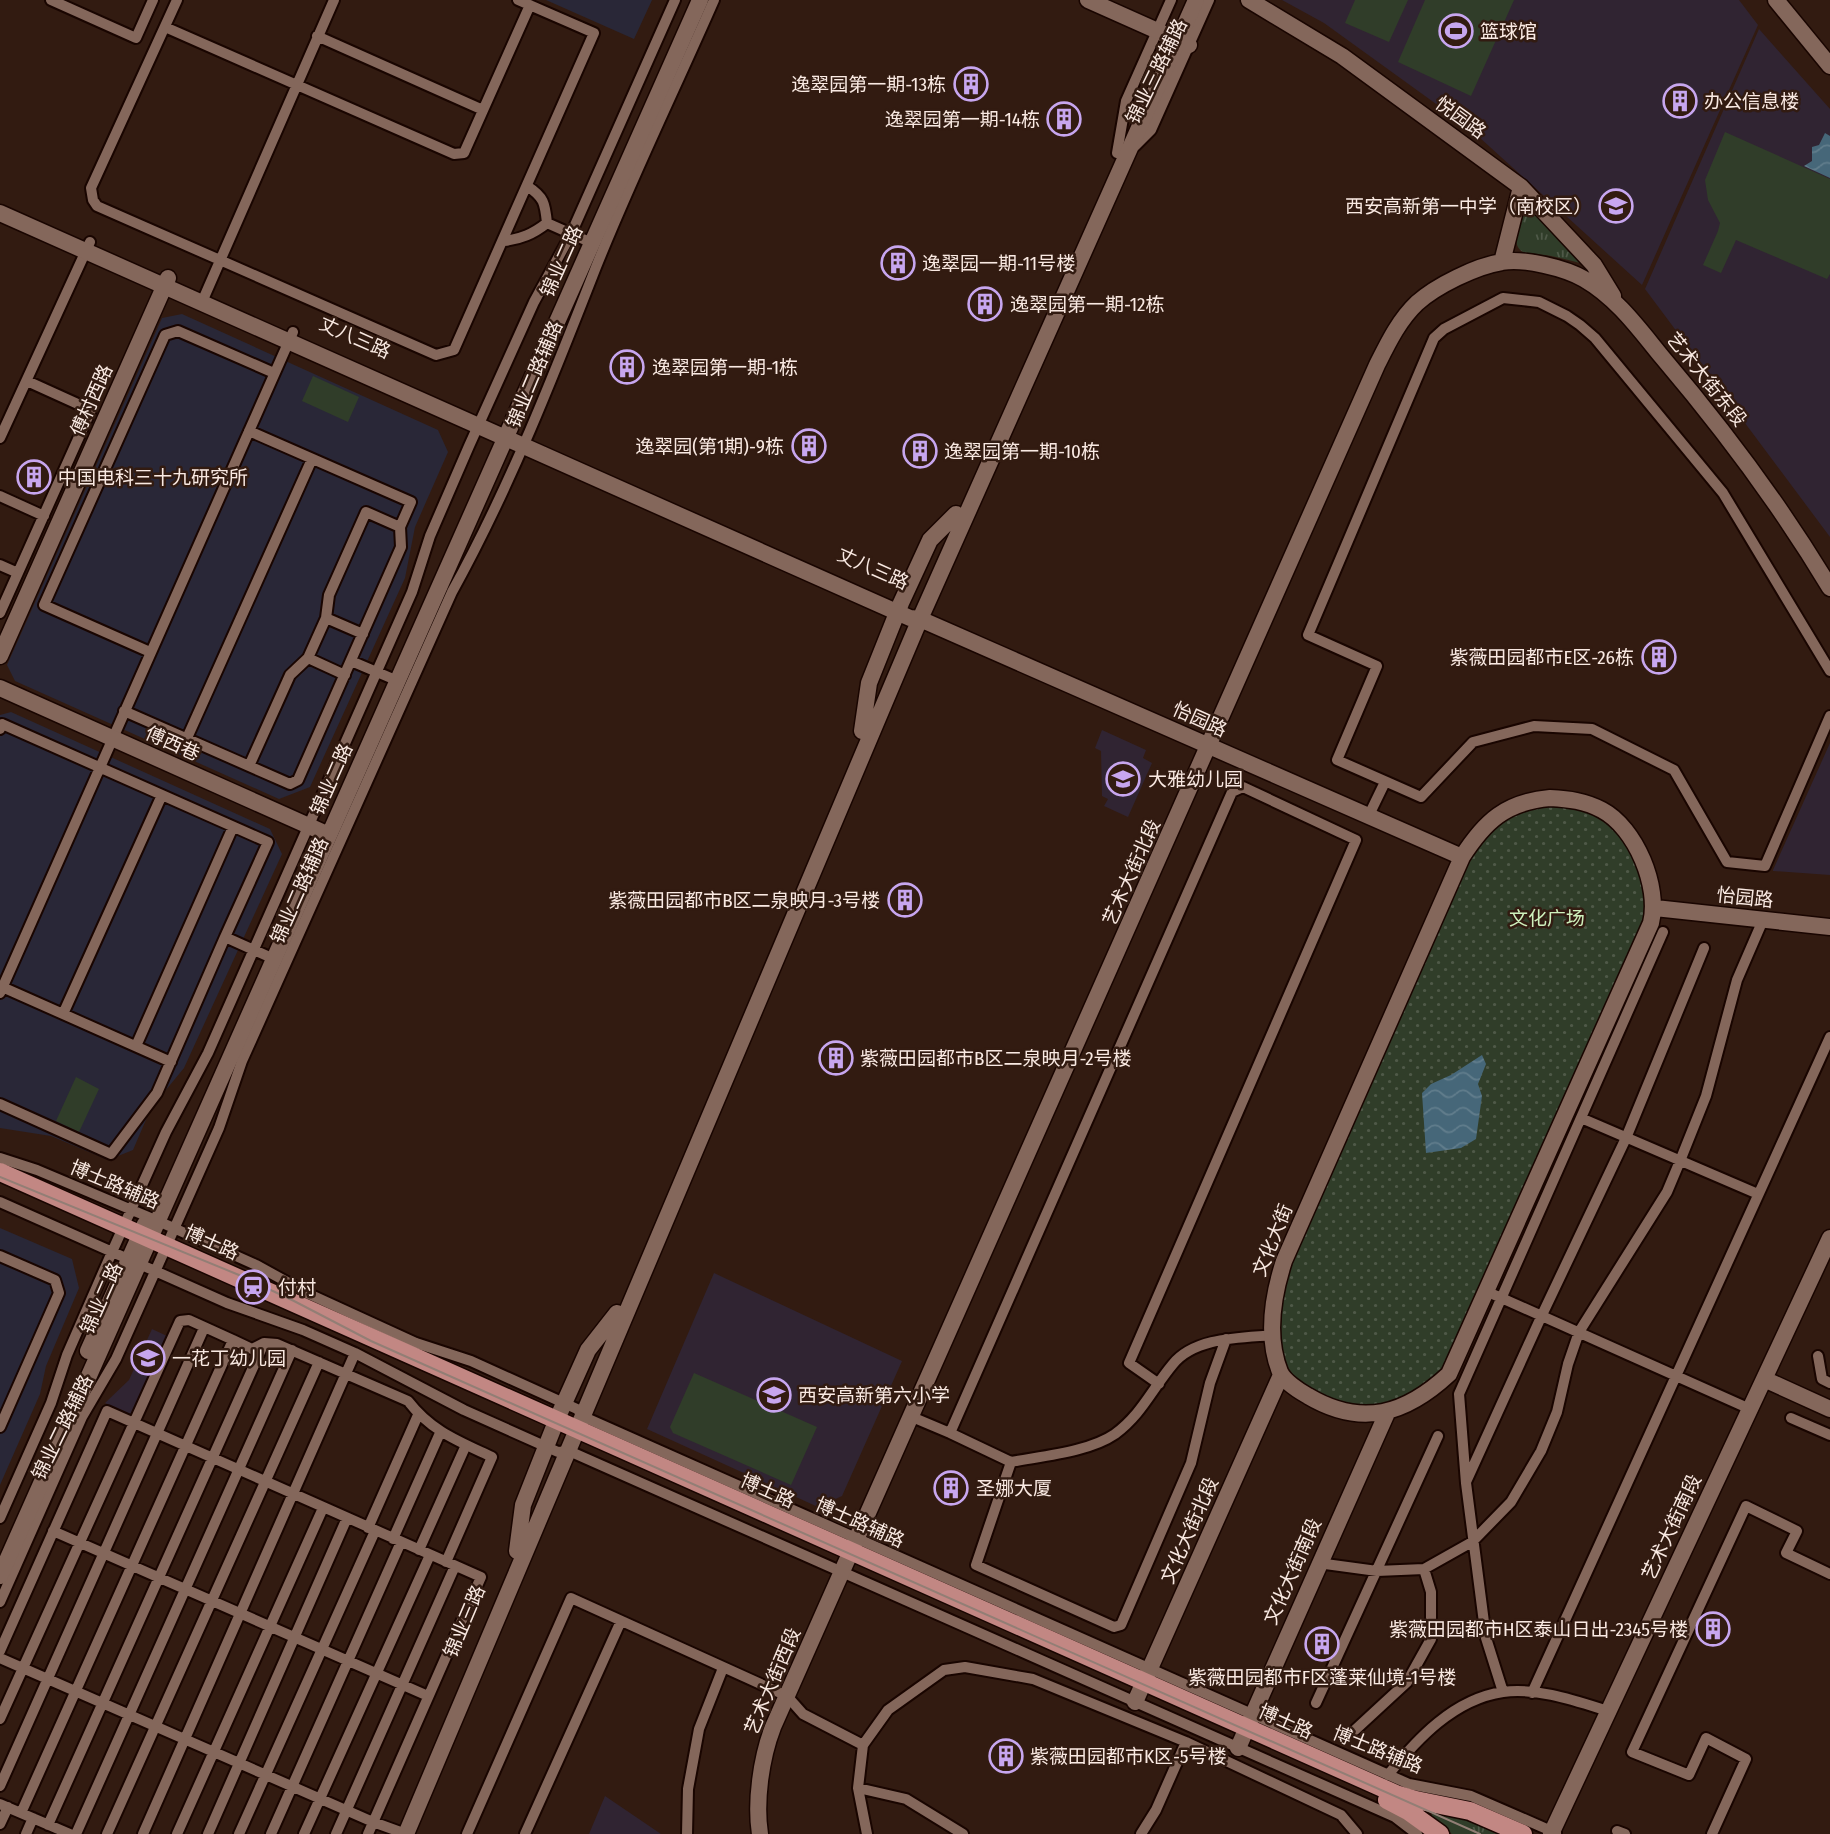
<svg xmlns="http://www.w3.org/2000/svg" width="1830" height="1834" viewBox="0 0 1830 1834" font-family="'Fira Sans Condensed','Noto Sans SC',sans-serif">
  <defs>
    <pattern id="grass-tufts" width="24" height="20" patternUnits="userSpaceOnUse" patternTransform="scale(1.75)"><rect width="24" height="20" fill="#303d29"/><path d="M3 7l-1-3M5 7V3M7 7l1-3M15 17l-1-3M17 17v-4M19 17l1-3" fill="none" stroke="#4f5948"/></pattern>
    <pattern id="park-dots" width="8" height="8" patternUnits="userSpaceOnUse" patternTransform="scale(1.75)"><rect width="8" height="8" fill="#303d29"/><path d="M2 2h.1M6 6h.1" fill="none" stroke="#4f5948" stroke-width="1.8" stroke-linecap="round"/></pattern>
    <pattern id="water-waves" width="16" height="10" patternUnits="userSpaceOnUse" patternTransform="scale(1.75)"><rect width="16" height="10" fill="#466779"/><path d="M0 5q4-4 8 0t8 0" fill="none" stroke="#617d8c"/></pattern>
  </defs>
  <rect width="100%" height="100%" fill="#321b11"/>
  <path fill="#292737" d="M546 0H652L634 39Z
    M182 314 438 430 448 452 415 527 405 578 310 787 279 799 15 681 7 665 162 318Z
    M11 712 270 829 282 854 184 1068 151 1108 133 1150 108 1160 51 1136 0 1128V715Z
    M0 1228 72 1259 79 1288 46 1366 40 1394 0 1485Z"/>
  <path fill="#302432" d="M1282 0H1739L1758 25 1642 285 1468 127 1324 23Z
    M1759 29 1830 109V537L1645 289Z
    M1102 730 1146 750 1143 758 1152 763 1128 817 1104 806 1108 799 1102 796 1101 751 1095 748Z
    M1830 743V875L1773 871V870Z
    M714 1273 902 1361 842 1496 818 1507 647 1429Z
    M152 1329 167 1336 132 1415 105 1403 129 1380Z
    M605 1796 661 1834H589Z"/>
  <path fill="url(#grass-tufts)" d="M1533 210 1583 264C1573 261 1562 258 1551 256 1544 254 1536 255 1529 254 1507 250 1519 225 1525 212Z
    M1434 1810 1459 1816 1505 1834H1452L1429 1820Z"/>
  <path fill="url(#park-dots)" d="M1571 805C1581 809 1592 812 1601 817 1627 831 1646 872 1646 901 1646 908 1645 915 1644 923L1454 1350C1422 1402 1376 1423 1319 1394 1305 1387 1291 1376 1285 1361 1271 1329 1282 1293 1291 1261L1473 854C1487 833 1507 814 1532 806 1544 803 1559 805 1571 805Z"/>
  <path fill="#303d29" d="M1355 0H1408L1389 42 1345 23Z
    M1425 0H1514L1471 96 1398 62Z
    M1725 132 1830 179V274L1827 279 1736 240 1721 273 1703 265 1718 231 1720 223 1708 200 1705 180Z
    M313 376 359 397 348 422 302 401Z
    M76 1077 99 1089 79 1132 56 1121Z
    M694 1373 817 1427 791 1485 673 1433 670 1427Z"/>
  <path fill="url(#water-waves)" d="M1825 133 1830 136V178L1804 166 1812 161V147L1819 145Z
    M1482 1055 1486 1064 1478 1084 1482 1096 1476 1139 1461 1148 1426 1153 1422 1093 1431 1084 1451 1075Z"/>
  <g fill="none" stroke-linecap="round" stroke-linejoin="round">
    <defs>
      <path id="street" d="M51 0 136 38 153 0
        M177 0 91 188 93 200 97 206 436 355 454 350 594 33 518 0
        M165 27 454 154 464 153 530 5
        M317 36 483 110
        M1135 146 1151 130 1209 0
        M1117 153 1126 101 1171 0
        M527 186C544 197 545 203 547 223
        M547 223 592 243
        M504 241C521 239 533 234 547 223
        M202 302 334 0
        M0 438 90 242
        M0 496 44 516
        M0 565 18 573
        M0 613 91 410 27 381
        M326 618 363 634
        M150 652 44 605 165 335 178 331 274 373
        M308 658 345 675
        M351 661 398 681
        M1830 671 1723 493 1595 338 1580 325 1567 316 1539 302 1503 298 1444 329 1434 338 1308 635 1377 666 1337 760 1421 797 1473 742 1534 726 1592 729 1674 770 1727 862 1765 866 1830 716
        M124 711 290 784 298 780 401 547 400 527 411 502 249 431
        M0 729 2 724 268 842 225 937
        M187 738 312 459
        M249 766 290 675 308 658 326 618 329 595 366 512 400 527
        M1369 815 1385 782
        M0 986 171 1062
        M0 993 293 332
        M63 1014 162 795
        M136 1046 233 827
        M0 1104 111 1154 157 1093 225 937 274 959
        M1581 1118 1758 1194
        M0 1158 37 1170 158 1221 256 1265 309 1294 416 1343 471 1361 577 1409 584 1417 1409 1784 1471 1796 1556 1833
        M0 1202 227 1303 303 1330 355 1353 464 1410 558 1452 569 1451 1395 1817 1417 1834
        M0 1256 55 1280 59 1293 0 1427
        M1488 1292 1750 1409
        M233 1340 252 1349 264 1343 277 1344 408 1401C431 1431 458 1441 492 1457L446 1562
        M1818 1356 1822 1379 1830 1383
        M912 1417 950 1433 1232 792 1243 787 1356 840 1129 1363 1159 1384
        M1791 1418 1830 1435
        M950 1433 1011 1462 976 1565 1114 1627 1121 1625 1191 1463 1210 1383 1226 1339
        M1011 1462C1042 1456 1089 1452 1115 1434 1142 1414 1152 1389 1173 1364 1195 1337 1241 1338 1274 1335
        M1466 1482 1542 1315 1626 1138 1704 948
        M0 1518 51 1403 67 1355 112 1252 166 1132 208 1053 412 592 430 536 469 446 534 302 571 234 675 0
        M368 1528 418 1415
        M53 1531 428 1696
        M393 1539 440 1433
        M419 1550 466 1445
        M1318 1563 1377 1571 1424 1569 1472 1542 1511 1502 1541 1451 1557 1412 1568 1364 1579 1332 1667 1192 1680 1161 1706 1096 1737 980 1763 920
        M0 1602 82 1417 116 1359 146 1292 219 1128 242 1061 452 592C509 489 553 377 596 267 632 177 675 89 714 0
        M0 1651 107 1411 481 1577 368 1834
        M0 1658 373 1822 406 1834
        M1503 1692 1486 1638 1466 1483 1459 1394 1663 932
        M1532 1693 1830 1037
        M1316 1703 1438 1436
        M0 1719 180 1321 189 1320 233 1340 21 1813
        M1355 1730 1407 1682 1431 1639V1592L1424 1569
        M1388 1775C1417 1739 1454 1699 1503 1692 1536 1687 1576 1701 1608 1711
        M0 1786 204 1328
        M858 1788 906 1799 963 1834
        M0 1804 70 1834
        M0 1824 8 1807
        M48 1825 264 1343
        M1617 1831 1625 1834
        M26 1834 33 1818
        M76 1834 292 1350
        M107 1834 319 1362
        M143 1834 355 1353
        M177 1834 323 1508
        M208 1834 347 1518
        M239 1834 375 1531
        M271 1834 401 1542
        M304 1834 430 1555
        M336 1834 455 1566
        M467 1834 571 1598 787 1696 803 1714 863 1745
        M525 1834 621 1621
        M687 1834 688 1789 699 1729 723 1668
        M867 1834 858 1788 863 1745 888 1710 944 1670 965 1667 1033 1679 1186 1742 1341 1815 1357 1834
        M1141 1834 1156 1810 1186 1742
        M1712 1834 1746 1759 1706 1738 1689 1775 1632 1752 1746 1506 1797 1531 1786 1553 1830 1574"/>
      <path id="secondary" d="M1088 0 1189 45
        M1249 0 1342 56 1521 187 1594 265 1613 296
        M1776 0 1830 66
        M0 213 910 618 920 619 1462 857
        M1502 262 1521 187
        M0 656 168 278
        M0 688 329 835
        M862 731 869 683 901 603 930 540 956 514
        M1550 798C1569 799 1585 801 1602 810 1636 828 1660 887 1651 923L1449 1374C1406 1414 1362 1428 1308 1396 1299 1391 1284 1381 1280 1372 1266 1337 1273 1295 1284 1261L1462 857C1485 821 1506 802 1550 798Z
        M1655 908 1830 927
        M88 1351 145 1224
        M1764 1379 1830 1409
        M517 1551 523 1505 557 1419 588 1350 617 1313
        M0 1576 700 0
        M1135 1702 1281 1375
        M1238 1748 1387 1413
        M406 1834 920 619 1196 0
        M760 1834C755 1802 761 1758 773 1727L1377 365C1388 343 1399 320 1417 303 1436 286 1476 266 1502 262 1524 258 1565 268 1584 279 1617 298 1639 329 1662 357 1724 430 1781 506 1830 588
        M1551 1834 1830 1238"/>
      <path id="primary" d="M0 1172 1396 1794 1416 1800 1470 1811 1523 1834
        M1387 1800 1408 1811 1440 1834"/>
    </defs>
    <use href="#street" stroke="#190500" stroke-width="14"/>
    <use href="#secondary" stroke="#190500" stroke-width="19"/>
    <use href="#primary" stroke="#190500" stroke-width="21"/>
    <use href="#street" stroke="#84675b" stroke-width="10"/>
    <use href="#secondary" stroke="#84675b" stroke-width="16"/>
    <use href="#primary" stroke="#c28783" stroke-width="18"/>
    <path stroke="#927e75" stroke-width="2" d="M0 1177 239 1275 294 1301 371 1341 1480 1834"/>
  </g>
  <defs>
    <symbol id="stadium-ring" viewBox="-11 -11 22 22"><circle r="9.5" fill="#321b11" stroke="#c7a6ef" stroke-width="1.5"/><path d="M0-5a6.5 5 0 1 0 0 10a6.5 5 0 1 0 0-10ZM-3.5-1.8h7v3.6h-7Z" fill="#c7a6ef"/></symbol>
    <symbol id="building-ring" viewBox="-11 -11 22 22"><circle r="9.5" fill="#321b11" stroke="#c7a6ef" stroke-width="1.5"/><path d="M-4-6H4V6H1V3H-1V6H-4ZM-2.5-4.3h1.7v1.8h-1.7ZM.8-4.3h1.7v1.8H.8ZM-2.5-1h1.7V.8h-1.7ZM.8-1h1.7V.8H.8Z" fill="#c7a6ef"/></symbol>
    <symbol id="school-ring" viewBox="-11 -11 22 22"><circle r="9.5" fill="#321b11" stroke="#c7a6ef" stroke-width="1.5"/><path d="M0-5L7-2L0 1L-7-2ZM-4 1L0 2.5L4 1V4Q0 6-4 4Z" fill="#c7a6ef"/></symbol>
    <symbol id="station-ring" viewBox="-11 -11 22 22"><circle r="9.5" fill="#321b11" stroke="#c7a6ef" stroke-width="1.5"/><path d="M-3-6H3Q5-6 5-4V2Q5 4 3 4L4.5 6H3L1.5 4h-3L-3 6H-4.5L-3 4Q-5 4-5 2V-4Q-5-6-3-6ZM-3.5-4v3h7v-3ZM-3.5 1v1.5H-2V1ZM2 1v1.5H3.5V1Z" fill="#c7a6ef"/></symbol>
  </defs>
  <g fill-rule="evenodd">
    <use href="#stadium-ring" x="1437" y="12" width="38" height="38"/>
    <use href="#building-ring" x="952" y="65" width="38" height="38"/>
    <use href="#building-ring" x="1661" y="82" width="38" height="38"/>
    <use href="#building-ring" x="1045" y="100" width="38" height="38"/>
    <use href="#school-ring" x="1597" y="187" width="38" height="38"/>
    <use href="#building-ring" x="879" y="244" width="38" height="38"/>
    <use href="#building-ring" x="966" y="285" width="38" height="38"/>
    <use href="#building-ring" x="608" y="348" width="38" height="38"/>
    <use href="#building-ring" x="790" y="427" width="38" height="38"/>
    <use href="#building-ring" x="901" y="432" width="38" height="38"/>
    <use href="#building-ring" x="15" y="458" width="38" height="38"/>
    <use href="#building-ring" x="1640" y="638" width="38" height="38"/>
    <use href="#school-ring" x="1104" y="760" width="38" height="38"/>
    <use href="#building-ring" x="886" y="881" width="38" height="38"/>
    <use href="#building-ring" x="817" y="1039" width="38" height="38"/>
    <use href="#station-ring" x="234" y="1268" width="38" height="38"/>
    <use href="#school-ring" x="129" y="1339" width="38" height="38"/>
    <use href="#school-ring" x="755" y="1376" width="38" height="38"/>
    <use href="#building-ring" x="932" y="1469" width="38" height="38"/>
    <use href="#building-ring" x="1694" y="1610" width="38" height="38"/>
    <use href="#building-ring" x="1303" y="1625" width="38" height="38"/>
    <use href="#building-ring" x="987" y="1737" width="38" height="38"/>
  </g>
  <g text-anchor="middle" stroke-width="5" stroke-linejoin="round" paint-order="stroke">
    <g font-size="19" fill="#f9e9e2" stroke="#321b11" text-anchor="start">
      <text x="1480" y="38">篮球馆</text>
      <text x="946" y="91" text-anchor="end">逸翠园第一期-13栋</text>
      <text x="1704" y="108">办公信息楼</text>
      <text x="1040" y="126" text-anchor="end">逸翠园第一期-14栋</text>
      <text x="1592" y="213" text-anchor="end">西安高新第一中学（南校区）</text>
      <text x="922" y="270">逸翠园一期-11号楼</text>
      <text x="1010" y="311">逸翠园第一期-12栋</text>
      <text x="652" y="374">逸翠园第一期-1栋</text>
      <text x="784" y="453" text-anchor="end">逸翠园(第1期)-9栋</text>
      <text x="944" y="458">逸翠园第一期-10栋</text>
      <text x="58" y="484">中国电科三十九研究所</text>
      <text x="1634" y="664" text-anchor="end">紫薇田园都市E区-26栋</text>
      <text x="1148" y="786">大雅幼儿园</text>
      <text x="880" y="907" text-anchor="end">紫薇田园都市B区二泉映月-3号楼</text>
      <text x="860" y="1065">紫薇田园都市B区二泉映月-2号楼</text>
      <text x="278" y="1294">付村</text>
      <text x="172" y="1365">一花丁幼儿园</text>
      <text x="798" y="1402">西安高新第六小学</text>
      <text x="976" y="1495">圣娜大厦</text>
      <text x="1688" y="1636" text-anchor="end">紫薇田园都市H区泰山日出-2345号楼</text>
      <text x="1322" y="1684" text-anchor="middle">紫薇田园都市F区蓬莱仙境-1号楼</text>
      <text x="1030" y="1763">紫薇田园都市K区-5号楼</text>
    </g>
    <g font-size="19" fill="#f9e9e2" stroke="#321b11">
      <text transform="translate(1156 71) rotate(-64)" y="7">锦业三路辅路</text>
      <text transform="translate(1461 117) rotate(36)" y="7">悦园路</text>
      <text transform="translate(561 261) rotate(-66)" y="7">锦业二路</text>
      <text transform="translate(355 337) rotate(24)" y="7">丈八三路</text>
      <text transform="translate(534 374) rotate(-67)" y="7">锦业二路辅路</text>
      <text transform="translate(1707 379) rotate(51)" y="7">艺术大街东段</text>
      <text transform="translate(91 400) rotate(-66)" y="7">傅村西路</text>
      <text transform="translate(873 568) rotate(24)" y="7">丈八三路</text>
      <text transform="translate(1200 719) rotate(24)" y="7">怡园路</text>
      <text transform="translate(173 743) rotate(24)" y="7">傅西巷</text>
      <text transform="translate(331 779) rotate(-66)" y="7">锦业二路</text>
      <text transform="translate(1131 872) rotate(-66)" y="7">艺术大街北段</text>
      <text transform="translate(299 890) rotate(-66)" y="7">锦业二路辅路</text>
      <text transform="translate(1745 897) rotate(6)" y="7">怡园路</text>
      <text transform="translate(115 1184) rotate(23)" y="7">博士路辅路</text>
      <text transform="translate(1272 1240) rotate(-68)" y="7">文化大街</text>
      <text transform="translate(212 1242) rotate(24)" y="7">博士路</text>
      <text transform="translate(101 1298) rotate(-66)" y="7">锦业二路</text>
      <text transform="translate(62 1427) rotate(-64)" y="7">锦业二路辅路</text>
      <text transform="translate(768 1490) rotate(24)" y="7">博士路</text>
      <text transform="translate(860 1522) rotate(24)" y="7">博士路辅路</text>
      <text transform="translate(1671 1527) rotate(-65)" y="7">艺术大街南段</text>
      <text transform="translate(1189 1530) rotate(-66)" y="7">文化大街北段</text>
      <text transform="translate(1292 1571) rotate(-66)" y="7">文化大街南段</text>
      <text transform="translate(464 1621) rotate(-67)" y="7">锦业三路</text>
      <text transform="translate(772 1681) rotate(-67)" y="7">艺术大街西段</text>
      <text transform="translate(1286 1721) rotate(24)" y="7">博士路</text>
      <text transform="translate(1378 1749) rotate(22)" y="7">博士路辅路</text>
    </g>
    <g font-size="19" fill="#cef0bc" stroke="#321b11">
      <text x="1547" y="925">文化广场</text>
    </g>
  </g>
</svg>
